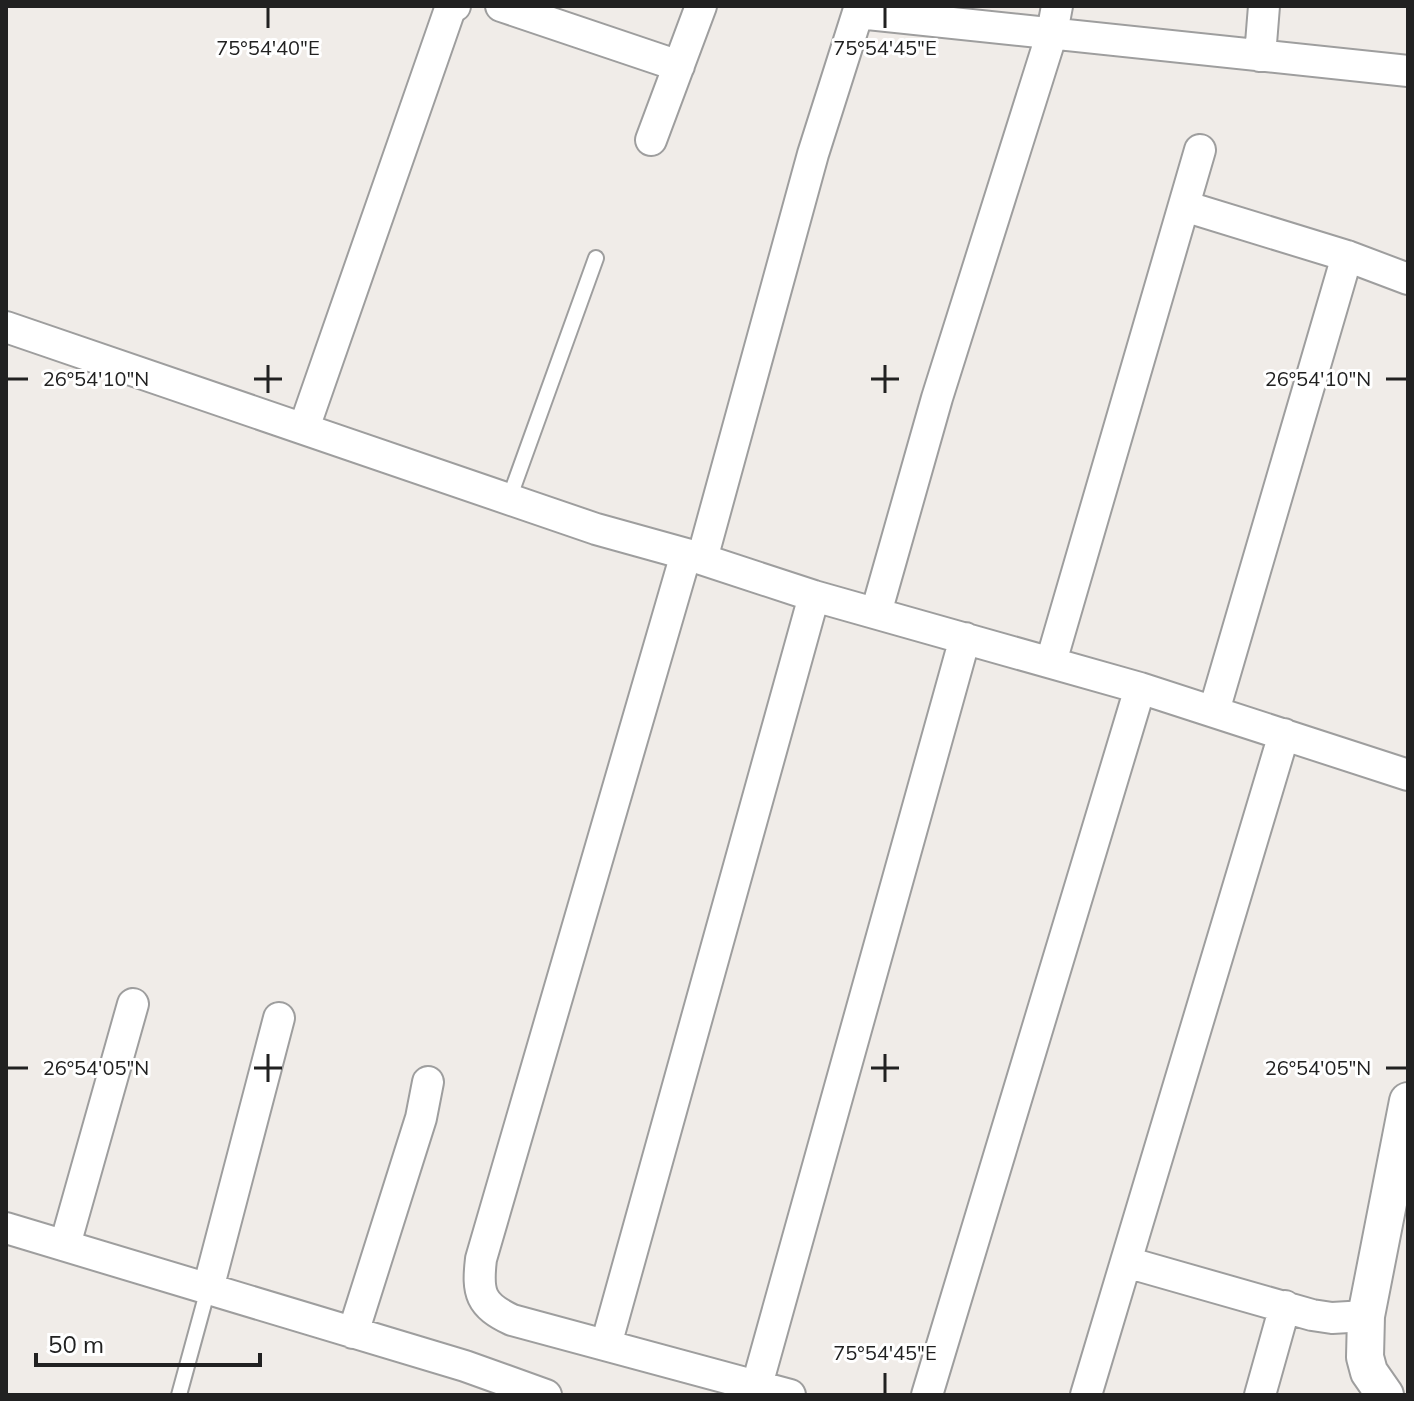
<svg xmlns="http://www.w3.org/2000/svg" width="1414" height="1401" viewBox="0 0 1414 1401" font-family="Mulish,sans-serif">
  <rect width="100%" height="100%" fill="#f0ece8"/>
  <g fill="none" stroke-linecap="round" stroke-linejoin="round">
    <defs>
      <path id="service" d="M509 499 596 258
        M179 1395 208 1289"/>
      <path id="minor" d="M501 6 679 66
        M858 13 1408 71
        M1260 56 1264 6
        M651 140 701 6
        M1184 206 1347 256 1408 279
        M6 327 596 529 686 554 814 596 1140 688 1408 775
        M304 428 450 9 455 6
        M686 554 481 1259C477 1293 480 1305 512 1320L790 1395
        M702 559 813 154 860 6
        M876 613 937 398 1052 33 1057 6
        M1051 662 1200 150
        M1214 711 1347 256
        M6 1228 465 1366 546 1395
        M65 1245 133 1004
        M1126 1262 1312 1315 1332 1318 1366 1316
        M208 1289 279 1018
        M353 1333 421 1118 428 1082
        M606 1345 814 596
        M757 1385 965 638
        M927 1395 1140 688
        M1086 1395 1284 734
        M1260 1395 1285 1306"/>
      <path id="tertiary" d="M1385 1395 1369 1372 1365 1357 1366 1316 1408 1101"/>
    </defs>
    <use href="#service" stroke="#9e9e9e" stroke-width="18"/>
    <use href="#minor" stroke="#9e9e9e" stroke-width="34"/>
    <use href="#tertiary" stroke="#9e9e9e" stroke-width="40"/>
    <use href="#service" stroke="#fff" stroke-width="14"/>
    <use href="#minor" stroke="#fff" stroke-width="30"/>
    <use href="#tertiary" stroke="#fff" stroke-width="36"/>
  </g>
  <path fill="none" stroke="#212121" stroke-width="3" d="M268 8V28M885 8V28M268 365V393M885 365V393M8 379H28M254 379H282M871 379H899M1386 379H1406M268 1054V1082M885 1054V1082M8 1068H28M254 1068H282M871 1068H899M1386 1068H1406M885 1373V1393"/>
  <g font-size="20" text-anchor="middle" fill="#212121" stroke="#fff" stroke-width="6" stroke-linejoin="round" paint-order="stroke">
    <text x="268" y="55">75°54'40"E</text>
    <text x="885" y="55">75°54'45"E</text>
    <text x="96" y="386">26°54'10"N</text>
    <text x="1318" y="386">26°54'10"N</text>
    <text x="96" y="1075">26°54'05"N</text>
    <text x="1318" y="1075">26°54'05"N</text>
    <text x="885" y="1360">75°54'45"E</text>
  </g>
  <rect width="1414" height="1401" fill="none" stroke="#212121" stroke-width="16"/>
  <path d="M36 1353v12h224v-12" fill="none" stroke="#212121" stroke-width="4"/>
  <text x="48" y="1353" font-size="24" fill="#212121" stroke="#ffffff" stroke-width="6" paint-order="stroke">50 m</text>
</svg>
